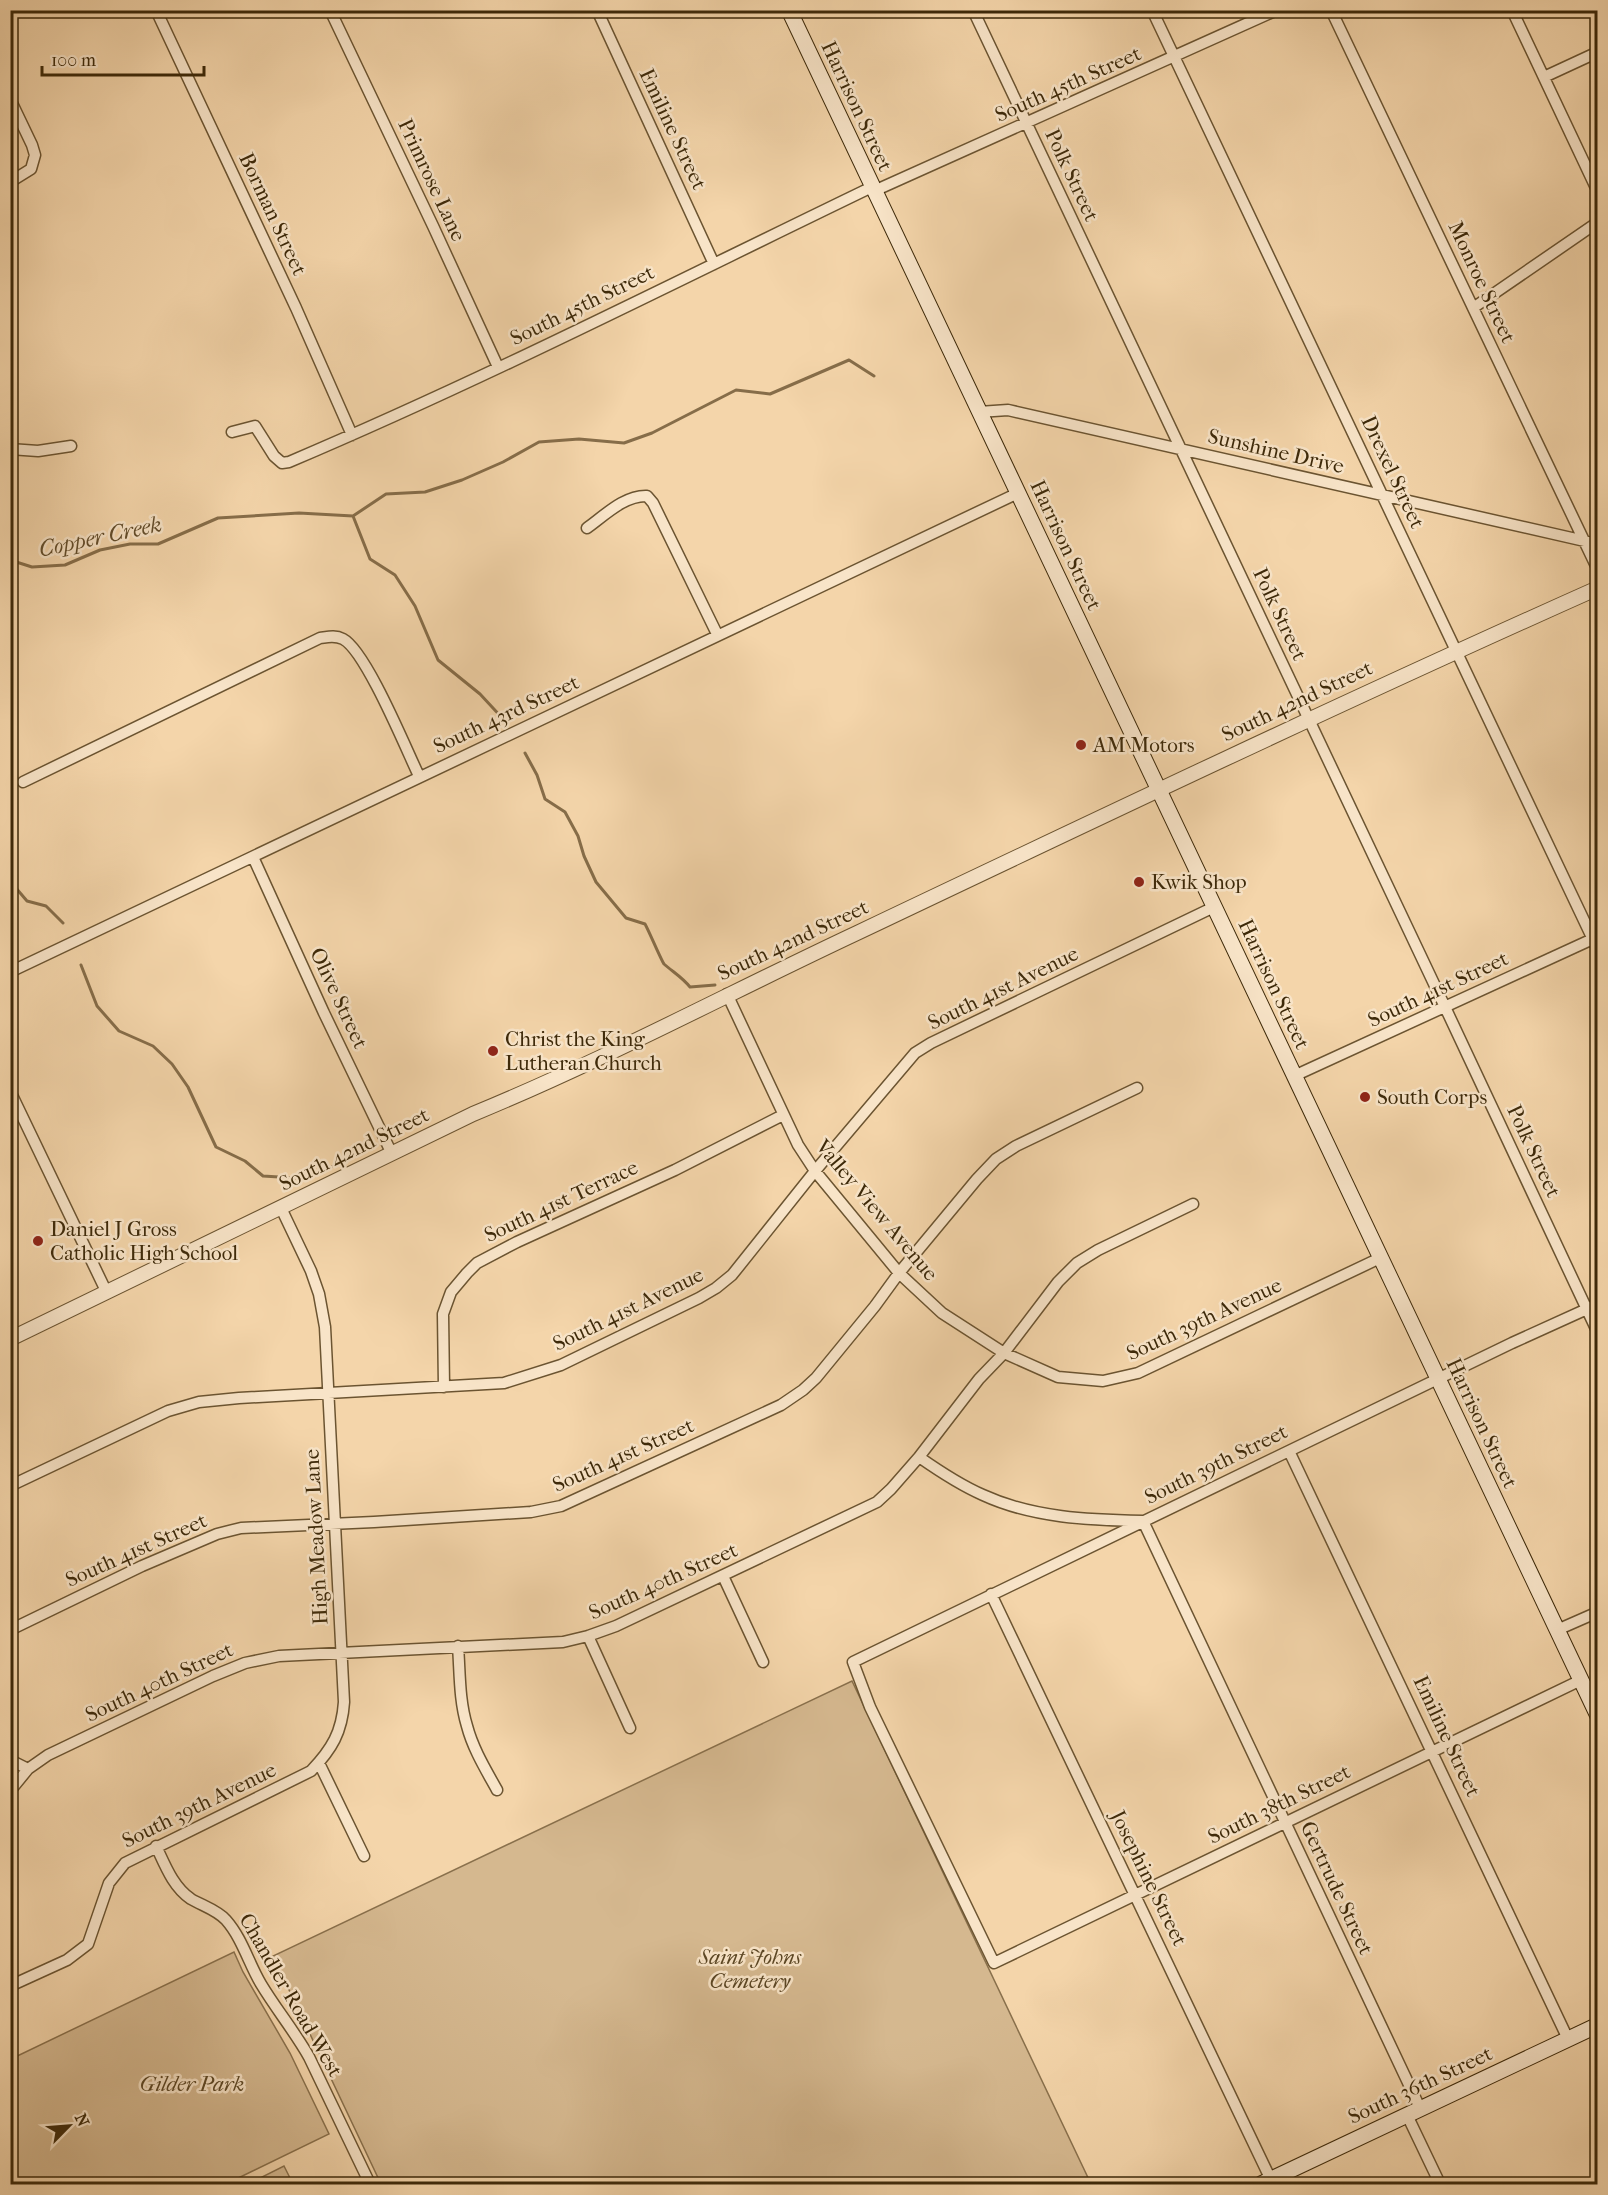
<svg xmlns="http://www.w3.org/2000/svg" width="1608" height="2195" viewBox="0 0 1608 2195" font-family="'IM FELL French Canon',serif">
  <rect width="100%" height="100%" fill="#f4d5aa"/>
  <filter id="stains"><feTurbulence type="fractalNoise" baseFrequency=".00333" numOctaves="4"/><feColorMatrix values="0 0 0 0 .2 0 0 0 0 .09 0 0 0 0 .02 0 0 0 .5 -.17"/></filter>
  <radialGradient id="worn" r=".72"><stop offset=".6" stop-color="#630" stop-opacity="0"/><stop offset="1" stop-color="#630" stop-opacity=".3"/></radialGradient>
  <path fill="#d5b88f" stroke="#89704c" stroke-width="1.5" d="M852 1681 1091 2184H381L273 1956Z
    M234 1952 243 1972 290 2053 329 2134 226 2184H11V2059Z
    M284 2166 293 2184H261L258 2179Z"/>
  <g fill="none" stroke-linecap="round" stroke-linejoin="round">
    <path stroke="#866d49" stroke-width="3" d="M353 516 370 559 395 575 415 606 438 660 480 694 505 721
      M10 560 32 567 65 565 100 550 130 544H158L218 518 299 513 353 516 386 494 425 492 462 480 503 462 539 442 579 439 624 443 652 433 736 390 770 394 849 360 874 376
      M525 753 537 775 545 799 565 812 578 836 584 856 596 882 626 918 645 924C649 931 661 960 664 964 673 972 682 977 690 987L715 985
      M10 881 27 901 46 906 63 923
      M81 965 97 1006 119 1031 153 1046 172 1064 188 1087 216 1147 245 1161 263 1176 295 1178 319 1173 355 1156"/>
    <defs>
      <path id="minor" d="M156 10 296 308 352 435
        M330 10 433 226 498 367
        M597 10 714 264
        M973 10 1445 1007 1598 1333
        M1152 10 1598 950
        M1331 10 1598 570
        M1512 10 1598 192
        M1544 77 1598 52
        M10 99 32 145 35 155 31 169 10 182
        M874 191 1277 10
        M1473 308 1598 222
        M979 412 1008 410 1598 544
        M232 432 255 426 274 456 282 463 289 462C487 378 679 280 872 187
        M10 449 38 451 71 446
        M587 528C605 515 625 495 647 496L653 503 717 634
        M23 782 320 638C328 637 335 635 343 639 366 651 406 749 419 776
        M253 857 324 1013 392 1154
        M10 972 1018 493
        M727 994 798 1145 815 1171 899 1273 942 1313 1004 1353 1058 1377 1103 1381 1138 1373 1380 1258
        M1294 1076 1597 937
        M10 1091 107 1293
        M444 1387 443 1314 451 1292 467 1273 477 1263 517 1242 675 1170 783 1115
        M1289 1451 1568 2039
        M919 1457C939 1471 960 1485 983 1495 1033 1518 1089 1520 1143 1521L1420 2108
        M10 1486 168 1411 199 1402 239 1398 504 1383 561 1365 699 1298 716 1288 732 1275 815 1171 915 1053 931 1043 1214 907
        M723 1576 763 1662
        M991 1594 1271 2180
        M10 1630 142 1566 217 1534 241 1528 374 1522 531 1512 561 1506 781 1405 803 1390 816 1378 875 1306 899 1273 977 1179 996 1159 1016 1146 1137 1088
        M1557 1630 1598 1612
        M588 1636 630 1728
        M458 1646C460 1672 459 1700 467 1726 473 1749 486 1770 497 1790
        M1581 1680 994 1963 870 1707 853 1662 1512 1343 1598 1304
        M10 1760 28 1769
        M319 1763 364 1856
        M10 1791 28 1769 48 1755 213 1676 245 1663 279 1656 563 1642 588 1636 616 1626 877 1502 891 1489 919 1457 979 1379 1004 1353 1058 1282 1077 1263 1098 1250 1193 1204
        M156 1846C165 1865 173 1887 191 1899 203 1906 217 1910 226 1920 242 1938 249 1964 261 1984 276 2009 295 2032 309 2057L370 2184
        M10 1986 67 1960 88 1944 109 1883 125 1863 311 1771C332 1749 342 1732 344 1702L325 1327 319 1294 311 1271 281 1208
        M1407 2115 1440 2184"/>
      <path id="tertiary" d="M10 1339 473 1114C604 1060 729 993 857 933 1103 816 1349 699 1598 588"/>
      <path id="secondary" d="M789 10 1598 1716
        M1261 2184 1598 2025"/>
    </defs>
    <use href="#minor" stroke="#6b5431" stroke-width="13"/>
    <use href="#tertiary" stroke="#6b5431" stroke-width="16"/>
    <use href="#secondary" stroke="#3d2909" stroke-width="17"/>
    <use href="#minor" stroke="#f8e4c8" stroke-width="10"/>
    <use href="#tertiary" stroke="#f8e4c8" stroke-width="14"/>
    <use href="#secondary" stroke="#f8e4c8" stroke-width="15"/>
  </g>
  <g fill="#8f2418" stroke="#f8e4c8" stroke-width="2">
    <circle cx="1081" cy="745" r="6"/>
    <circle cx="1139" cy="882" r="6"/>
    <circle cx="493" cy="1051" r="6"/>
    <circle cx="1365" cy="1097" r="6"/>
    <circle cx="38" cy="1241" r="6"/>
  </g>
  <g text-anchor="middle" stroke-width="5" stroke-linejoin="round" paint-order="stroke">
    <g font-size="21" fill="#3d2909" stroke="#f8e4c8">
      <text transform="translate(1068 84) rotate(-24)" y="7">South 45th Street</text>
      <text transform="translate(857 106) rotate(65)" y="7">Harrison Street</text>
      <text transform="translate(673 129) rotate(65)" y="7">Emiline Street</text>
      <text transform="translate(1072 175) rotate(65)" y="7">Polk Street</text>
      <text transform="translate(432 180) rotate(65)" y="7">Primrose Lane</text>
      <text transform="translate(273 214) rotate(65)" y="7">Borman Street</text>
      <text transform="translate(1482 282) rotate(65)" y="7">Monroe Street</text>
      <text transform="translate(582 305) rotate(-26)" y="7">South 45th Street</text>
      <text transform="translate(1276 451) rotate(13)" y="7">Sunshine Drive</text>
      <text transform="translate(1393 472) rotate(65)" y="7">Drexel Street</text>
      <text transform="translate(1066 545) rotate(65)" y="7">Harrison Street</text>
      <text transform="translate(1280 614) rotate(65)" y="7">Polk Street</text>
      <text transform="translate(1297 701) rotate(-25)" y="7">South 42nd Street</text>
      <text transform="translate(506 714) rotate(-25)" y="7">South 43rd Street</text>
      <text transform="translate(793 940) rotate(-25)" y="7">South 42nd Street</text>
      <text transform="translate(1274 984) rotate(65)" y="7">Harrison Street</text>
      <text transform="translate(1003 988) rotate(-26)" y="7">South 41st Avenue</text>
      <text transform="translate(1438 989) rotate(-25)" y="7">South 41st Street</text>
      <text transform="translate(339 998) rotate(65)" y="7">Olive Street</text>
      <text transform="translate(354 1149) rotate(-26)" y="7">South 42nd Street</text>
      <text transform="translate(1534 1151) rotate(65)" y="7">Polk Street</text>
      <text transform="translate(561 1201) rotate(-25)" y="7">South 41st Terrace</text>
      <text transform="translate(877 1210) rotate(50)" y="7">Valley View Avenue</text>
      <text transform="translate(628 1309) rotate(-26)" y="7">South 41st Avenue</text>
      <text transform="translate(1204 1319) rotate(-25)" y="7">South 39th Avenue</text>
      <text transform="translate(1482 1423) rotate(65)" y="7">Harrison Street</text>
      <text transform="translate(623 1455) rotate(-24)" y="7">South 41st Street</text>
      <text transform="translate(1216 1464) rotate(-26)" y="7">South 39th Street</text>
      <text transform="translate(316 1537) rotate(-93)" y="7">High Meadow Lane</text>
      <text transform="translate(136 1550) rotate(-24)" y="7">South 41st Street</text>
      <text transform="translate(663 1581) rotate(-24)" y="7">South 40th Street</text>
      <text transform="translate(159 1682) rotate(-25)" y="7">South 40th Street</text>
      <text transform="translate(1447 1736) rotate(65)" y="7">Emiline Street</text>
      <text transform="translate(1279 1804) rotate(-26)" y="7">South 38th Street</text>
      <text transform="translate(199 1805) rotate(-26)" y="7">South 39th Avenue</text>
      <text transform="translate(1149 1878) rotate(64)" y="7">Josephine Street</text>
      <text transform="translate(1337 1888) rotate(65)" y="7">Gertrude Street</text>
      <text transform="translate(291 1995) rotate(60)" y="7">Chandler Road West</text>
      <text transform="translate(1420 2085) rotate(-25)" y="7">South 36th Street</text>
    </g>
    <g font-size="21" fill="#3d2909" stroke="#f8e4c8" text-anchor="start">
      <text x="1093" y="752">AM Motors</text>
      <text x="1151" y="889">Kwik Shop</text>
      <text x="505" y="1046">Christ the King<tspan x="505" dy="24">Lutheran Church</tspan></text>
      <text x="1377" y="1104">South Corps</text>
      <text x="50" y="1236">Daniel J Gross<tspan x="50" dy="24">Catholic High School</tspan></text>
    </g>
    <g font-size="21" font-style="italic" fill="#5b4624" stroke="#f8e4c8">
      <text x="750" y="1964">Saint Johns<tspan x="750" dy="24">Cemetery</tspan></text>
      <text x="192" y="2091">Gilder Park</text>
    </g>
    <g font-size="22" font-style="italic" fill="#614b29" stroke="#f8e4c8">
      <text transform="translate(100 536) rotate(-12)" y="8">Copper Creek</text>
    </g>
  </g>
  <rect width="1608" height="2195" fill="none" stroke="#f4d5aa" stroke-width="36"/>
  <rect x="12" y="12" width="1584" height="2171" fill="none" stroke="#3d2909" stroke-width="3"/>
  <rect x="18" y="18" width="1572" height="2159" fill="none" stroke="#3d2909" stroke-width="1.5"/>
  <g transform="translate(69 2126) rotate(65)" stroke="#f8e4c8" stroke-width="4.5" paint-order="stroke">
  <path d="M0-4.5L10 22L0 15L-10 22Z" fill="#3d2909"/>
  <text y="-9" font-size="16" font-weight="bold" text-anchor="middle" fill="#3d2909">N</text>
  </g>
  <path d="M42 66v9h162v-9" fill="none" stroke="#3d2909" stroke-width="3"/>
  <text x="51" y="66" font-size="18" fill="#3d2909" stroke="#f8e4c8" stroke-width="4.5" paint-order="stroke">100 m</text>
  <rect width="100%" height="100%" filter="url(#stains)"/>
  <rect width="100%" height="100%" fill="url(#worn)"/>
</svg>
